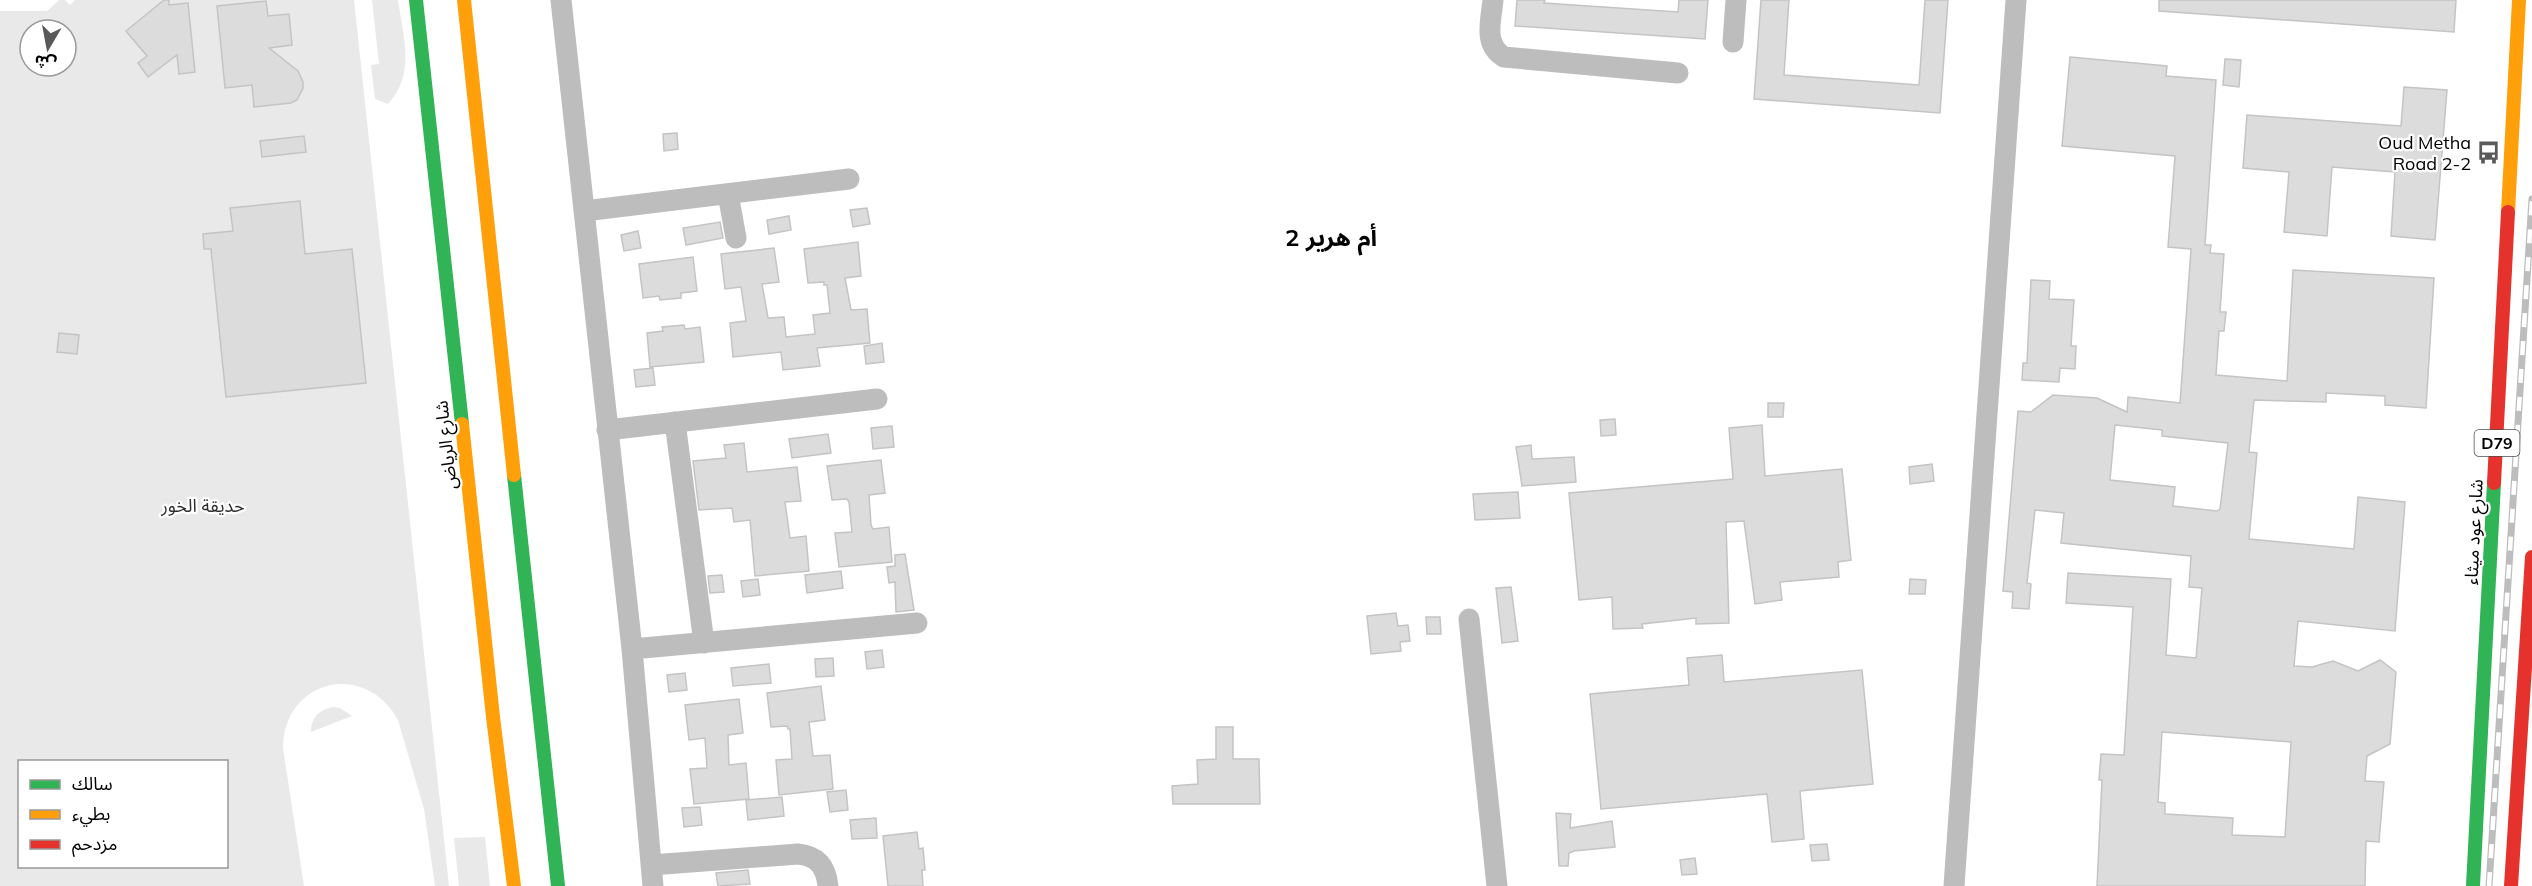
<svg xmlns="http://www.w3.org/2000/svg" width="2532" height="886" viewBox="0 0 2532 886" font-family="Mulish,'Noto Sans Arabic',sans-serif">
  <rect width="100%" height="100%" fill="#fff"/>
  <path fill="#e9e9e9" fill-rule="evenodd" d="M59 0H65L70 5 75 0H354L449 886H435L424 809 398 720C365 660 284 679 283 748L304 886H0V11H47ZM30 30H66V66H30ZM20 762H226V866H20Z
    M372 0H398C403 36 416 74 388 104L375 99 371 65 379 64Z
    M333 707 340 708 352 716 311 732C311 717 319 710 333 707Z
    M485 837 490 886H459L454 838Z"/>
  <path fill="#dcdcdc" stroke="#c4c4c4" stroke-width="1.5" fill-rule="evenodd" d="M164 0H169V5L188 3 195 72 179 74 177 55 148 77 138 63 147 56 126 31Z
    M1517 0H1545L1544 3 1678 12 1679 0H1708L1705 39 1515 26Z
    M1761 0H1789L1784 75 1919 85 1925 0H1948L1940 113 1754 99Z
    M2159 0H2456L2454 32 2159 11Z
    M266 1 268 16 289 14 292 45 269 48 298 71 303 82V88L297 100 291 103 254 107 252 85 225 88 217 6Z
    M2070 57 2167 66 2166 76 2216 80 2205 245H2211L2210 253 2224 254 2220 312H2226L2224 331H2219L2216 375 2287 381 2293 270 2434 278 2426 408 2385 405V396L2326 393V402L2254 400 2249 452 2257 453 2249 539 2354 549 2358 497 2405 502 2395 631 2298 621 2294 666 2312 667 2333 661 2358 671 2380 660 2396 672 2390 744 2367 756 2365 781 2384 782 2379 842 2366 841 2365 886H2097L2102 780H2099L2101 754 2124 755 2133 607 2066 603 2068 573 2171 579 2166 655 2196 658 2202 588 2189 587 2191 556 2061 543 2064 513 2035 510 2027 583 2031 584 2029 609 2012 608 2013 592 2003 591 2018 411 2031 412 2053 395 2097 398 2127 412 2128 397 2180 403 2191 249 2168 247 2175 156 2062 146ZM2115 425 2162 430V436L2228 443 2220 509 2217 511 2173 506 2175 487 2110 480ZM2162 732 2291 742 2285 837 2232 835 2233 818 2165 814V803L2158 802Z
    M2225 59 2241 60 2239 87 2223 85Z
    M2404 87 2447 90 2435 240 2391 236 2395 172 2332 167 2327 236 2284 232 2289 172 2243 168 2247 115 2401 126Z
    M677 133 678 149 664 151 663 134Z
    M304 136 306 152 262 157 260 141Z
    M300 201 305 254 352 249 366 383 226 397 211 249H204L203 234 233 231 230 208Z
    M867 208 870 224 853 227 850 210Z
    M789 216 791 230 769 234 767 220Z
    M720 222 723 238 686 245 683 228Z
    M638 231 641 248 624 251 621 235Z
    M858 242 861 276 845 278 851 310 867 309 870 343 817 348 820 366 783 370 781 352 733 357 730 323 746 321 741 287 725 289 721 254 774 248 779 282 762 284 768 318 784 317 786 337 815 334 813 315 830 313 827 285H824V282L808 283 804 249Z
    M693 257 697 291 681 293V298L660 300 659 296 643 298 639 264Z
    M2031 280 2050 281 2049 299 2074 300 2071 346H2076L2075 369 2060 368 2059 382 2022 380 2023 363H2027Z
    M684 325 685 329 700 327 704 362 650 367 647 333 663 331 662 327Z
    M59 333 79 335 77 354 57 352Z
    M882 343 884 362 866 364 864 346Z
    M653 368 655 385 636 387 634 370Z
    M1768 403H1784L1783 417H1768Z
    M1615 419 1616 435 1601 436 1600 420Z
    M1762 425 1765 476 1842 469 1851 560 1838 562 1839 577 1780 582 1782 600 1755 604 1744 521 1726 522 1729 623 1696 624V618L1642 624 1643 628 1613 629 1612 597 1579 600 1569 493 1733 479 1729 428Z
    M892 426 894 447 873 449 871 428Z
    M828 434 831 453 792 458 789 439Z
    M744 443 747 472 797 467 801 501 785 502 790 538 806 536 809 571 755 576 750 520 734 522 732 508 699 510 693 461 726 458 724 445Z
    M1531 445 1532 459 1574 457 1576 482 1522 486 1516 447Z
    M881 460 885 493 869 495 871 525 873 529 889 527 892 562 839 567 835 533 852 532 849 502 847 499 832 500 827 466Z
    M1932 464 1934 481 1910 484 1909 467Z
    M1518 492 1520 518 1475 520 1473 494Z
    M905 554 914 610 896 612 895 582 889 583 887 567 895 566V555Z
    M841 571 843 588 807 593 805 575Z
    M722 575 724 592 710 593 708 576Z
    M758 579 760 595 743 597 741 581Z
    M1910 579 1926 580 1925 594H1909Z
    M1511 587 1518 641 1502 643 1496 588Z
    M1396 613 1398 626 1408 625 1410 641 1400 642 1401 651 1371 654 1367 616Z
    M1426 617H1440L1441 634H1427Z
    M882 650 884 667 867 669 865 652Z
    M1722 655 1724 682 1862 670 1873 784 1800 791 1804 839 1772 842 1767 794 1601 809 1590 694 1689 685 1687 658Z
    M833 658 834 676 816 677 815 659Z
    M769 664 771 683 733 686 731 668Z
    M685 673 687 690 669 692 667 675Z
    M821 686 825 720 809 722 813 756 830 755 833 789 779 795 776 760 792 759 790 729H788L787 726 771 727 767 693Z
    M739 699 743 733 728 735 729 765 746 763 749 799 694 804 690 769 707 768 705 738 689 740 685 705Z
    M1216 727H1233V759H1259L1260 804H1173L1172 786 1198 784 1197 760 1216 759Z
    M846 790 848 810 830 812 827 792Z
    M782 797 784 816 748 820 746 800Z
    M700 807 702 825 684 827 682 808Z
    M1556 813 1571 814 1570 828 1612 821 1615 847 1574 851 1569 853 1568 866H1559Z
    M876 818 877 838 852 839 850 820Z
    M917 832 919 849 923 848 925 870H922L923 886H888L883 836Z
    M1827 844 1829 860 1812 861 1810 845Z
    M1695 858 1697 874 1682 875 1680 860Z
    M748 870 750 884 718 886 716 873Z"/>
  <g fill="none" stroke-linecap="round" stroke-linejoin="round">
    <path stroke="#bdbdbd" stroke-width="21" d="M561 0 632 649 653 886
      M1493 0C1491 21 1483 44 1504 57L1678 73
      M1733 42 1736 0
      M728 194 736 238
      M584 211 849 179
      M675 422 704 643
      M607 430 877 399
      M1469 619 1497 886
      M632 649 917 623
      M651 865 798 854C818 856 826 867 828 886
      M1954 886 2016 0"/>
    <path stroke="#30b455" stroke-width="14" d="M416 0 462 424
      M514 475 558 886
      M2473 886 2494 483"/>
    <path stroke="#ff9f0a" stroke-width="14" d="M464 0 514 475
      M2508 212 2519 0
      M462 424 493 717 514 886"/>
    <path stroke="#e5322d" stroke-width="14" d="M2494 483 2508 212
      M2511 886 2532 557"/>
    <defs>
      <path id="rail" d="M2489 886 2532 199"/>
    </defs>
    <use href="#rail" stroke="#bdbdbd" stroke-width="7"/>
    <use href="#rail" stroke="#fff" stroke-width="4.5" stroke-dasharray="14" stroke-linecap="butt"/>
  </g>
  <defs>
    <symbol id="bus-bare" viewBox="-9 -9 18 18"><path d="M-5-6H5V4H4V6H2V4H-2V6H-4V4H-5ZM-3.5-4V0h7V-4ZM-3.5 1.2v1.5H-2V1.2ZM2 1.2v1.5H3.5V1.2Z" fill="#595959" stroke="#fff" stroke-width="2.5" paint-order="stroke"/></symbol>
  </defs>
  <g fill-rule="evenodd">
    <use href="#bus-bare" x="2472" y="136" width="33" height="33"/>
  </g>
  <g text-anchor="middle" stroke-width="4.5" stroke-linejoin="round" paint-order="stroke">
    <rect fill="#fff" stroke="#4c4c4c" stroke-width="1.5" x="2474.5" y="430" width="45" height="26" rx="4.5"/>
    <g font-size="16" font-weight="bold" fill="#000">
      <text x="2497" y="449">D79</text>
    </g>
    <g font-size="18" fill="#000" stroke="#fff" text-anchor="end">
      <text x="2471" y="149">Oud Metha<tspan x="2471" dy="21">Road 2-2</tspan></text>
    </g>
    <g font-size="18" fill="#000" stroke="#fff">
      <text transform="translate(446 445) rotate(-96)" y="6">شارع الرياض</text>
      <text transform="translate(2474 532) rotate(-87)" y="6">شارع عود ميثاء</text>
    </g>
    <g font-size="18" fill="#2e2e2e" stroke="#fff">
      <text x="203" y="512">حديقة الخور</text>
    </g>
    <g font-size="24" font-weight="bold" fill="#000" stroke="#fff">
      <text x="1331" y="246">أم هرير 2</text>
    </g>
  </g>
  <rect x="18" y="760" width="210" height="108" fill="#ffffff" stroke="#999999" stroke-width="1.5"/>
  <rect x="30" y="780" width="30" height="9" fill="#30b455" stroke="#999999" stroke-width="1.5"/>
  <text x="72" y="790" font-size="18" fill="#000000">سالك</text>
  <rect x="30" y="810" width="30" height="9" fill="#ff9f0a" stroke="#999999" stroke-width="1.5"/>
  <text x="72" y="820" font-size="18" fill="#000000">بطيء</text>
  <rect x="30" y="840" width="30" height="9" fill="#e5322d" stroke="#999999" stroke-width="1.5"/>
  <text x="72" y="850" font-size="18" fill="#000000">مزدحم</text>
  <g transform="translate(48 48) rotate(190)"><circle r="28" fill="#ffffff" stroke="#999999" stroke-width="1.5"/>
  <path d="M0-4.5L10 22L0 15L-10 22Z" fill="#595959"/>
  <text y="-9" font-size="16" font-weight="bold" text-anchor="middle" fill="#000000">ش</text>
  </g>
</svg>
